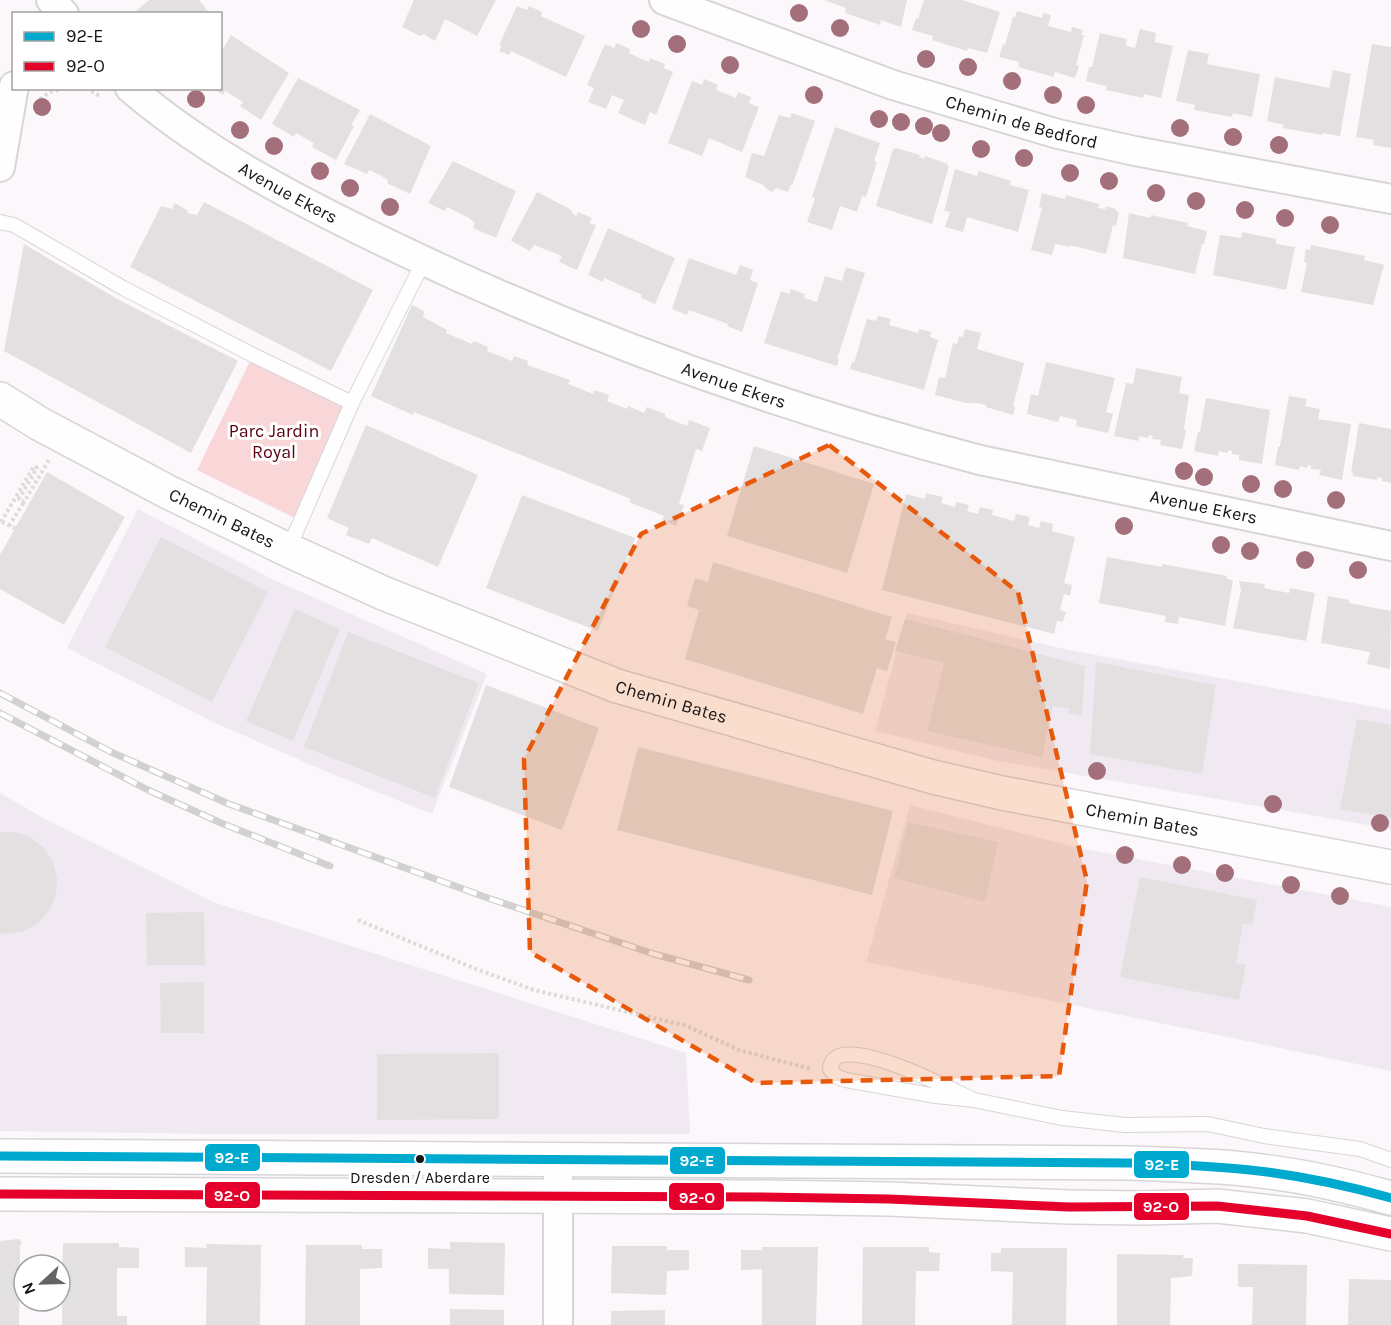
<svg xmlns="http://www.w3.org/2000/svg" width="1391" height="1325" viewBox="0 0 1391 1325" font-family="Karla,sans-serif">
  <rect width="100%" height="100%" fill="#fbf7fb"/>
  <path fill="#f0e9f1" d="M138 509 272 579 487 674 432 814 332 774 213 722 67 648Z
    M907 613 1069 650 1391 710V829L998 761 875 731Z
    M0 793 43 818 213 902 686 1053 690 1134H214L0 1131Z
    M910 805 1080 848 1391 907V1071L866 962Z"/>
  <path fill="#f9d6d8" d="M253 355 352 403 301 521 197 470Z"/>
  <path fill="#e3e0e2" d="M149 0H199L210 14H138L136 11Z
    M414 0H496L477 36 445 19 435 41 424 34 420 36 402 27Z
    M824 0H907L901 27 881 20 880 25 845 13 846 8Z
    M924 0H962L1000 12 987 53 968 48 967 51 932 40 933 36 912 30 916 18 918 19Z
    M517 6 527 10 529 6 542 12 541 16 585 36 566 77 511 51 509 55 499 51 502 46 499 45Z
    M1017 11 1042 18 1043 13 1051 15 1048 26 1071 32 1072 27 1083 30 1081 35H1084L1076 65 1079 66 1075 78 1055 72 1054 77 1018 67 1019 62 999 57 1003 44 1005 45 1013 17H1015Z
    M1140 29 1156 33 1155 42 1173 46 1161 98 1144 94 1143 98 1106 90V86L1086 81 1089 67H1092L1100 33 1127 39 1126 46 1135 48Z
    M231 35 289 73 261 120 240 106 243 102 225 91 223 95 212 88H220V50L222 51Z
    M617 43 630 49 629 53 639 58 649 62 650 58 665 64 664 68 673 72 656 115 650 112 645 125 618 113 624 100 612 95 606 109 588 102 594 88 587 85 605 44 614 48Z
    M1372 44 1391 47V148L1373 145 1374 140 1356 137Z
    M1188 50 1209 54 1207 64 1260 74 1252 117 1233 113 1232 117 1194 110 1195 105 1176 101Z
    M1333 70 1351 74 1340 136 1322 133V135L1283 128 1284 125 1267 121 1275 77 1329 88Z
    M298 78 360 110 351 125 354 126 336 160 312 147 314 143 296 133 294 137 272 124Z
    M704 79 718 85 716 90 736 98 738 92 751 97 749 103 759 107 742 152 709 138 702 156 668 143 692 81 702 85Z
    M792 113 815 121 792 186 791 184 788 192 776 188 772 192 768 190 763 185 745 177 752 153 764 156 779 115 790 118Z
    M370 114 431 146 410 194 387 183 388 180 380 175 369 170 367 174 344 164Z
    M835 127 880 143 874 161 877 162 866 197 862 196 857 212 840 206 832 230 807 222 815 198 812 197Z
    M896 148 920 155 919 157 924 159 925 156 948 164 947 166H949L932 224 876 206 893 149Z
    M453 161 516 191 496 238 473 228 475 223 469 218 447 207 445 211 428 203Z
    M955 169 977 176 979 171 1011 181 1010 185 1029 190 1018 232 967 217 963 232 945 227 950 212 944 211Z
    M537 192 570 209 576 217 578 212 592 218 589 223 596 225 577 270 559 262 562 256 534 245 530 251 511 241Z
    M1042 193 1065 199 1066 195 1099 204 1098 208 1106 209V206L1116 209V211L1119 212 1116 226 1113 225 1106 254 1070 245V247L1055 244 1052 255 1031 250 1042 208 1039 207Z
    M204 202 373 290 331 371 130 267 161 206 172 209 175 203 188 211 187 213 197 215Z
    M1129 213 1150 218 1151 215 1188 223 1187 226 1207 231 1204 244H1202L1195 274 1123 258Z
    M608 228 675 258 655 304 641 298 642 295 604 278 603 282 588 275Z
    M1242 232 1276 239V244L1295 247 1286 290 1213 275 1220 235 1241 238Z
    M24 244 119 300 238 361 191 453 4 351Z
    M1311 245 1365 256 1364 260 1384 265 1373 305 1301 292 1307 263 1304 262 1306 249 1310 250Z
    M689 258 736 275 740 265 753 270 750 280 758 283 742 332 727 326 728 324 689 310 687 315 672 309Z
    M846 267 865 273 837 359H839L837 366 764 343 781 291 789 294 791 289 805 294 804 298 817 302 825 276 842 281Z
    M412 305 424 311 423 317 447 330 446 333 472 344 474 341 488 347 487 351 512 361 514 356 528 361 527 365 570 380 568 384 593 394 594 390 609 395 607 401 627 409 628 406 644 413 647 407 665 414V417L687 426 689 420 710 428 702 451 696 449 679 504 684 505 676 526 662 520 664 516 629 502 631 499 414 412 413 415 371 396Z
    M878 316 891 319 889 325 918 333 919 329 931 332 930 337 938 340 924 390 850 369 852 362 854 363 867 319 876 321Z
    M965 329 981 333 977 349 1024 363 1013 406 1015 408 1013 415 986 407V405L977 403H966L935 395 939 377 945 378 953 343 957 344 959 336 963 337Z
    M1046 362 1115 378 1106 412 1113 414 1108 433 1076 426 1077 420 1060 416 1058 422 1027 414 1031 394 1038 396Z
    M1136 368 1182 377 1179 393 1189 395 1184 429 1186 431 1182 449 1160 445 1161 440 1152 439 1153 436 1149 435 1148 438 1139 436 1138 441 1114 436 1126 383 1133 384Z
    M1289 396 1307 399 1305 406 1320 409 1318 419 1351 424 1342 480 1319 475 1321 470 1311 469V466L1308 465 1307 468 1300 466 1299 470 1275 465 1278 447 1280 446Z
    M1206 398 1270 410 1262 464 1239 460V455L1232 454V451L1228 450V453L1219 451 1218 456 1194 451 1198 432H1200Z
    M1359 423 1391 429V483L1382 481V478L1377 477V480L1353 476V473H1351Z
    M366 425 478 475 438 567 372 538 369 544 346 535 349 528 327 518Z
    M754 446 874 484 847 573 727 536Z
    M47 472 125 517 64 625 0 589V555Z
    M926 493 943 497 941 503 955 507 956 502 969 505 967 511 978 514 980 507 993 510 992 515 1014 521 1016 514 1030 517 1028 525 1039 528 1041 521 1053 524 1052 531 1075 537 1064 583 1072 585 1070 596 1064 594 1060 610 1066 612 1063 622 1057 621 1054 634 882 590 906 494 925 499Z
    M522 495 635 538 598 631 486 588Z
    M161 537 268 592 212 702 105 647Z
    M1107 557 1162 567V564L1227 576V579L1233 580 1225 626 1179 617 1178 624 1165 622 1166 616 1099 603Z
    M713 562 892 617 885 639 896 642 887 671 877 668 863 714 685 659 699 610 687 606 695 578 708 582Z
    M1239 581 1265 584 1264 588 1289 593 1290 588 1315 593 1306 641 1233 628 1241 590Z
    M1328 596 1349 600V603L1391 611 1390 669 1367 664 1370 652 1321 643Z
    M295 609 340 629 293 741 246 721Z
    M905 619 1085 666 1082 716 1068 713 1070 709 1053 706 1042 757 927 731 944 663 895 651Z
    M348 632 479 683 435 798 304 747Z
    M1096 662 1216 685 1202 774 1090 754Z
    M486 685 599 728 562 830 449 787Z
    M1357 719 1391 725V818L1340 809Z
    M638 747 893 811 872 895 617 830Z
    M908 822 998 842 985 902 894 878Z
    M0 832H14L30 837 43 847 53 862 57 878 56 895 49 911 37 924 22 932 5 934 0 933Z
    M1140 877 1257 900 1252 925 1243 924 1236 963 1246 965 1239 1000 1120 977Z
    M204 912 205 965H147L146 913Z
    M204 982V1033H161L160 983Z
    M499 1053V1119L377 1120V1054Z
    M19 1239 22 1243 20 1246 19 1325H0V1241Z
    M450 1242 505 1243 504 1295 449 1294V1269H428V1248L450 1249Z
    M63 1243H119V1247L139 1248V1268H117V1316H127V1325H62Z
    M206 1244 261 1245 260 1325H206L207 1267H185V1247L207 1248Z
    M306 1245H362V1249H382V1268L360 1269V1325H305Z
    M612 1246H667V1250H689V1270L667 1271 666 1295 611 1293Z
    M762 1247H818L816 1325H762V1269L741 1270V1250H762Z
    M863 1247H929V1252L940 1253 939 1271H916L915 1325H862Z
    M1001 1248H1067L1066 1325H1012L1013 1272 991 1271V1253H1001Z
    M1117 1254 1184 1255 1183 1258H1193L1192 1276 1171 1278 1170 1325H1117Z
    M1238 1264 1307 1265 1306 1325H1252L1253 1287H1238Z
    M1349 1279 1391 1280V1325H1348Z
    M450 1309 504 1310V1325H450Z
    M665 1310V1325H611V1311Z"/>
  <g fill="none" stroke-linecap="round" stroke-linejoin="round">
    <defs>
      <path id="service" d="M0 222 14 225 123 288 253 355 352 403
        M288 550 352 403 424 261
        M974 1100C954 1091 833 1026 830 1069L837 1077 846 1080 936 1096 974 1100 1062 1118 1125 1125 1208 1124 1264 1136 1360 1149 1391 1160"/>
      <g id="minor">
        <path d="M51 0 64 14"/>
        <path id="s1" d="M664 0 893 85 1058 134 1135 151 1391 199"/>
        <path id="s2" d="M130 88C211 157 308 206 403 251 588 339 782 408 980 460L1391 546"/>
        <path d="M0 167 14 86"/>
        <path d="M558 1325V1159"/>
      </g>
      <g id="tertiary">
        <path id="s3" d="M0 399 40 424 168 492 288 550 383 593 617 686 933 777 1002 793 1391 867"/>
      </g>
      <path id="secondary" d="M0 1156 1130 1163C1176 1165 1223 1165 1269 1172 1310 1177 1351 1187 1391 1198
        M0 1194 756 1197 889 1199 1069 1207 1143 1208 1217 1206 1307 1216 1391 1234"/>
    </defs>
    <use href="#service" stroke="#d8d5d8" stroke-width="16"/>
    <use href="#minor" stroke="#d8d5d8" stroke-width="32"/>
    <use href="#tertiary" stroke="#d8d5d8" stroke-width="36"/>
    <use href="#secondary" stroke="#d8d5d8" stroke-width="36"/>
    <path stroke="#dcdbdc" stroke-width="4" stroke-dasharray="3 3" stroke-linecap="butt" d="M86 88 100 96
      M40 99 50 92 66 88
      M1 522 34 466 37 468 19 499 24 502 49 460
      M2 522 15 528
      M9 526 24 502
      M358 920 476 969 534 990 687 1026 739 1050 811 1069"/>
    <use href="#service" stroke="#fefefe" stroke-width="14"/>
    <use href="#minor" stroke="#fefefe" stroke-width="28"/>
    <use href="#tertiary" stroke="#fefefe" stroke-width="33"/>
    <use href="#secondary" stroke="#fefefe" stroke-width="33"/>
    <defs>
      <path id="rail" d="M0 693 111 752 229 804 485 897 654 954 749 980
        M0 713 148 790 221 823 330 866"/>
    </defs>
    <use href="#rail" stroke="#d1d1d1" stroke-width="7"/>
    <use href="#rail" stroke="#fff" stroke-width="4.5" stroke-dasharray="14" stroke-linecap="butt"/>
    <defs>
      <path id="bus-1" d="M0 1156 1130 1163C1170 1165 1210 1165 1250 1170 1298 1175 1345 1185 1391 1198"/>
      <path id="bus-2" d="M0 1194 756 1197 889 1199 1069 1207 1217 1206 1307 1216 1391 1234"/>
    </defs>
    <use href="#bus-1" stroke="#fff" stroke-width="14"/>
    <use href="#bus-2" stroke="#fff" stroke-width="14"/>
    <use href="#bus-1" stroke="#00a9ce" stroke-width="9"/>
    <use href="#bus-2" stroke="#e4002b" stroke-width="9"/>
  </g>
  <g fill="#a26f7a">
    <circle cx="799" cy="13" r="9"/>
    <circle cx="840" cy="28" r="9"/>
    <circle cx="641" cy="29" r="9"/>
    <circle cx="677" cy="44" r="9"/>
    <circle cx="926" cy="59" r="9"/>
    <circle cx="730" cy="65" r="9"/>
    <circle cx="968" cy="67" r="9"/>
    <circle cx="1012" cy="81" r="9"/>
    <circle cx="814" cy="95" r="9"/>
    <circle cx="1053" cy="95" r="9"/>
    <circle cx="196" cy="99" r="9"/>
    <circle cx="1086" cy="105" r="9"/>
    <circle cx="42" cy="107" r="9"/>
    <circle cx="879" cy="119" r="9"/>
    <circle cx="901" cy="122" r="9"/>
    <circle cx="924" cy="126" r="9"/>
    <circle cx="1180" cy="128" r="9"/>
    <circle cx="240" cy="130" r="9"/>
    <circle cx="941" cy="133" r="9"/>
    <circle cx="1233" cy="137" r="9"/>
    <circle cx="1279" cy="145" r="9"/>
    <circle cx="274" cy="146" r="9"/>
    <circle cx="981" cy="149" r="9"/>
    <circle cx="1024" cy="158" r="9"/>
    <circle cx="320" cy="171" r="9"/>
    <circle cx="1070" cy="173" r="9"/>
    <circle cx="1109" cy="181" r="9"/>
    <circle cx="350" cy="188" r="9"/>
    <circle cx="1156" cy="193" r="9"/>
    <circle cx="1196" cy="201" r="9"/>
    <circle cx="390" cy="207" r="9"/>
    <circle cx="1245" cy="210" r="9"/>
    <circle cx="1285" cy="218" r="9"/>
    <circle cx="1330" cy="225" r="9"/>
    <circle cx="1184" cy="471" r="9"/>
    <circle cx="1204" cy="477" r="9"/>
    <circle cx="1251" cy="484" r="9"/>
    <circle cx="1283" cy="489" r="9"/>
    <circle cx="1336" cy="500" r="9"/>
    <circle cx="1124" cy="526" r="9"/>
    <circle cx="1221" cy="545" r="9"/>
    <circle cx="1250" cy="551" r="9"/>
    <circle cx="1305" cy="560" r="9"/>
    <circle cx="1358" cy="570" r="9"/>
    <circle cx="1097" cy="771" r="9"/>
    <circle cx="1273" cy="804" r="9"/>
    <circle cx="1380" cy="823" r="9"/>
    <circle cx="1125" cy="855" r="9"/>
    <circle cx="1182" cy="865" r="9"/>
    <circle cx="1225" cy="873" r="9"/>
    <circle cx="1291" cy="885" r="9"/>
    <circle cx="1340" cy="896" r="9"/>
  </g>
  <path fill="#e8590c" fill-opacity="0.2" stroke="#e8590c" stroke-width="4.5" stroke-dasharray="12 8" stroke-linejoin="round" d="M829 445 1018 592 1087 881 1059 1076 756 1083 530 952 524 759 641 534Z"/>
  <circle fill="#151315" stroke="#fff" stroke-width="2" cx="420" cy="1159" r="5"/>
  <g text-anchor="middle" stroke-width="6" stroke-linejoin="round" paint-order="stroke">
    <g font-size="16" fill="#151315" stroke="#fff">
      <text x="420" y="1183">Dresden / Aberdare</text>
    </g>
    <g font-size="18" fill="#151315" stroke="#fff">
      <text dy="6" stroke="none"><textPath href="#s1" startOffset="378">Chemin de Bedford</textPath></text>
      <text dy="6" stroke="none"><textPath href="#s2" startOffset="190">Avenue Ekers</textPath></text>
      <text dy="6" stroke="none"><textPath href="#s2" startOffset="676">Avenue Ekers</textPath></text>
      <text dy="6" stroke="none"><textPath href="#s2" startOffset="1162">Avenue Ekers</textPath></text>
      <text dy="6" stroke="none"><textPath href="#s3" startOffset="252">Chemin Bates</textPath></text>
      <text dy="6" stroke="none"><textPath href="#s3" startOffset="738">Chemin Bates</textPath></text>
      <text dy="6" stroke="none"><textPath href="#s3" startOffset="1224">Chemin Bates</textPath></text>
    </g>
    <g font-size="18" fill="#590011" stroke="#fff">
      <text x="274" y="437">Parc Jardin<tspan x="274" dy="21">Royal</tspan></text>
    </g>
  </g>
  <g stroke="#fff" stroke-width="2">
    <rect x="204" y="1143" width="57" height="29" rx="6" fill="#00a9ce"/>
    <rect x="669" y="1146" width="57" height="29" rx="6" fill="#00a9ce"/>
    <rect x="1133" y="1150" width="57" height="29" rx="6" fill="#00a9ce"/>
    <rect x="204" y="1181" width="57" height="28" rx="6" fill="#e4002b"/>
    <rect x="668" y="1182" width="57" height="29" rx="6" fill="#e4002b"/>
    <rect x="1133" y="1192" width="57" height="29" rx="6" fill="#e4002b"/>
  </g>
  <g font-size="16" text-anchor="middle" font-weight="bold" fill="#fff">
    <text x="232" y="1163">92-E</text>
    <text x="697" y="1166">92-E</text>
    <text x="1162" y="1170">92-E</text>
    <text x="232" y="1201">92-O</text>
    <text x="697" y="1203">92-O</text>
    <text x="1161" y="1212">92-O</text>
  </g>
  <rect x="12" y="12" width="210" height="78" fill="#ffffff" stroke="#a1a1a1" stroke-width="1.5"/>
  <rect x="24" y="32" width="30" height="9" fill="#00a9ce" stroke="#a1a1a1" stroke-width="1.5"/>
  <text x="66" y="42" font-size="18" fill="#151315">92-E</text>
  <rect x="24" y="62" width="30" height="9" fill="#e4002b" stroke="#a1a1a1" stroke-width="1.5"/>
  <text x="66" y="72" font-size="18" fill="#151315">92-O</text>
  <g transform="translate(42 1283) rotate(248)"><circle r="28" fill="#ffffff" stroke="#a1a1a1" stroke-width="1.5"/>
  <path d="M0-4.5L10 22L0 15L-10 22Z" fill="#666366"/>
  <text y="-9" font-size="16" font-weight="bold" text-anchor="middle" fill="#151315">N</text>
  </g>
</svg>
